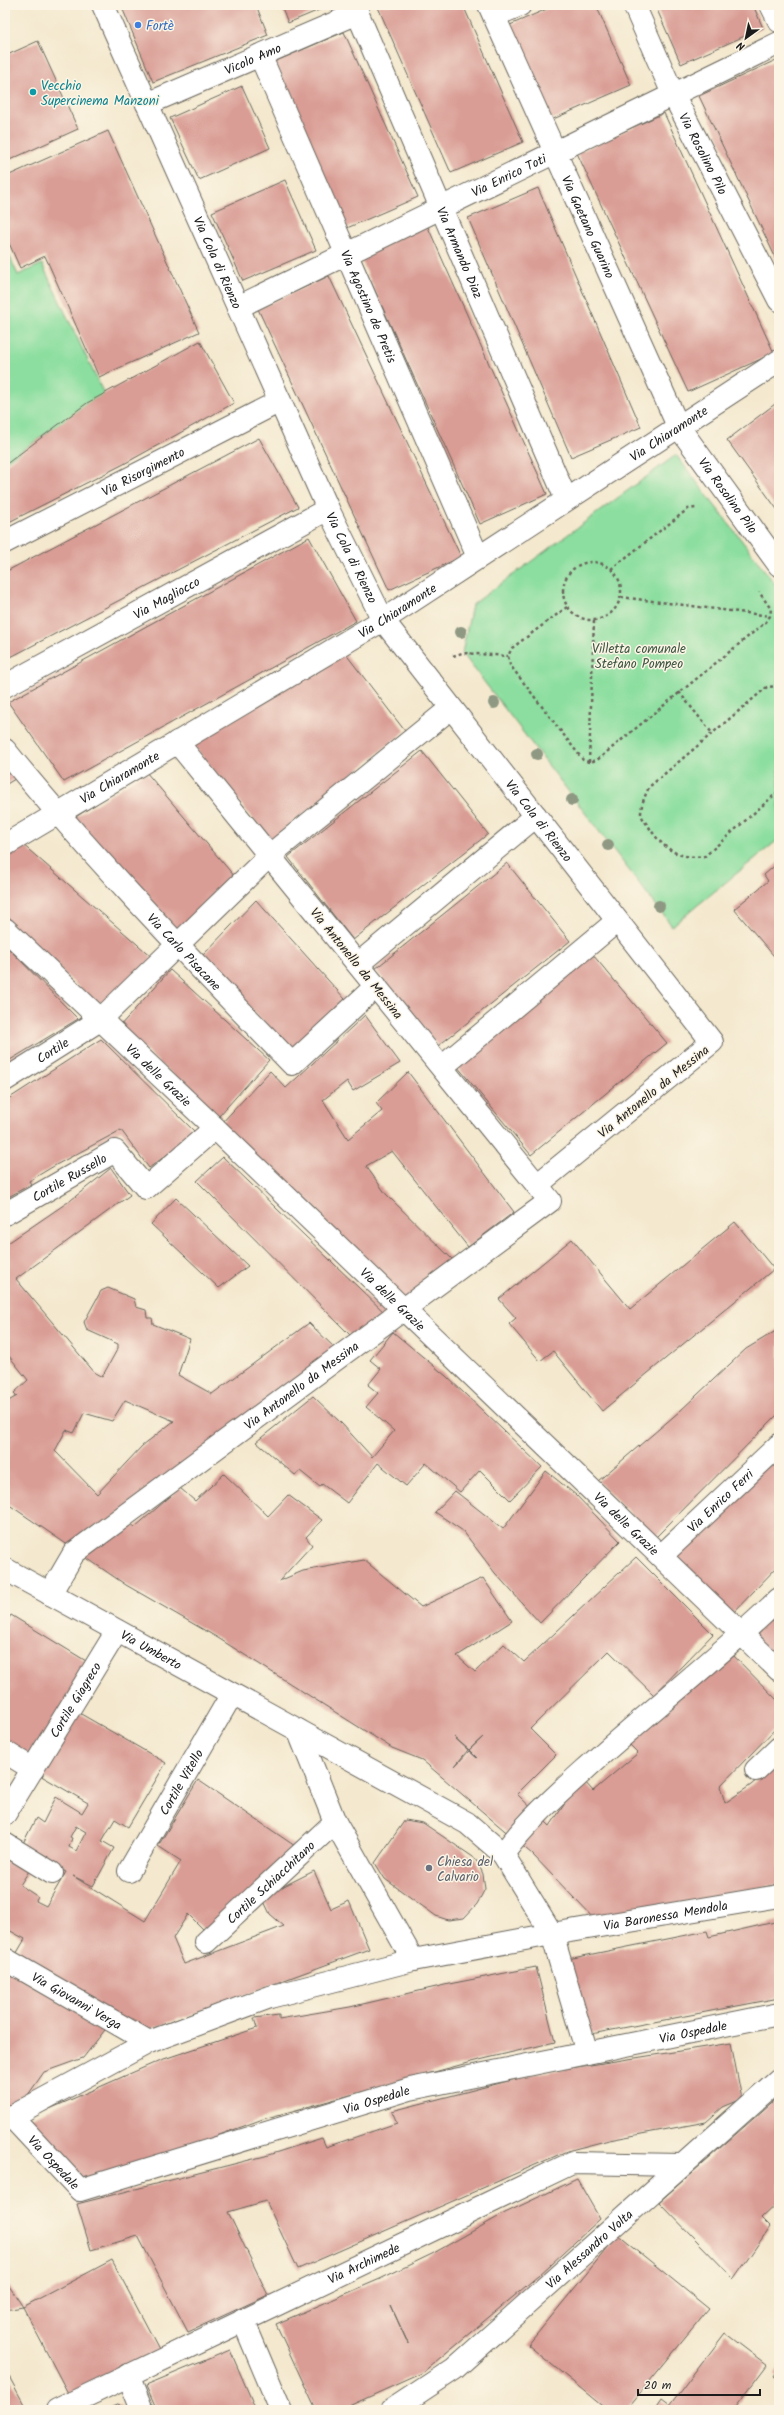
<svg xmlns="http://www.w3.org/2000/svg" width="784" height="2415" viewBox="0 0 784 2415" font-family="Kalam,sans-serif">
  <rect width="100%" height="100%" fill="#fcf5e5"/>
  <filter id="ink" filterUnits="userSpaceOnUse"><feTurbulence type="fractalNoise" baseFrequency=".025" numOctaves="2"/><feDisplacementMap in="SourceGraphic" scale="8" xChannelSelector="R" yChannelSelector="G"/><feConvolveMatrix kernelMatrix="1 2 1 2 8 2 1 2 1" color-interpolation-filters="sRGB"/></filter>
  <filter id="wash" filterUnits="userSpaceOnUse"><feTurbulence type="fractalNoise" baseFrequency=".012" numOctaves="4" result="noise"/><feDisplacementMap in="SourceGraphic" scale="16" xChannelSelector="R" yChannelSelector="G"/><feGaussianBlur stdDeviation="0.9" result="paint"/><feColorMatrix in="noise" values="0 0 0 0 0 0 0 0 0 0 0 0 0 0 0 0 0 1.4 0 .05"/><feComposite in="paint" operator="in"/></filter>
  <g filter="url(#wash)">
    <rect width="100%" height="100%" fill="#f4e9cf"/>
    <path fill="#8bde9f" stroke="#547d5e" d="M5 246 18 275 42 264 104 394 5 462Z
      M676 455 779 589V839L672 926 462 653 472 605Z"/>
    <g id="blocks">
      <path fill="#d99d95" fill-rule="evenodd" d="M121 5H256L268 35 153 82Z
        M281 5H331L288 23Z
        M377 5H463L523 142 451 173Z
        M556 5H596L631 85 551 120 510 25Z
        M655 5H753L763 28 681 64Z
        M344 32 418 197 347 228 274 62Z
        M38 41 78 129 5 162V56Z
        M776 60 779 66V265L699 96Z
        M242 86 270 148 199 180 170 118Z
        M664 113 774 353 688 392 577 153Z
        M108 131 199 332 99 377 45 256 20 268 5 234V177Z
        M285 180 316 250 243 281 212 212Z
        M538 188 641 427 571 457 468 218Z
        M427 225 547 494 480 524 359 255Z
        M329 276 461 557 389 590 258 309Z
        M200 341 234 403 122 465 5 524V465L87 403Z
        M779 401V512L727 440Z
        M259 438 298 507 5 660V572Z
        M309 537 356 621 64 782 8 702Z
        M345 653 405 731 271 841 191 743Z
        M422 751 488 834 353 940 288 857Z
        M5 767 15 779 5 785Z
        M146 772 235 877 175 933 74 818Z
        M21 843 153 958 101 1008 5 919V852Z
        M779 862V962L734 909 768 881 764 875Z
        M507 863 570 941 438 1046 375 969Z
        M256 900 345 999 291 1051 202 956Z
        M5 945 78 1019 5 1063Z
        M593 955 667 1043 531 1155 457 1066Z
        M170 970 269 1060 219 1116 119 1027Z
        M365 1015 400 1063 353 1091 347 1081 323 1100 348 1139 382 1111 376 1103 408 1072 514 1212 468 1247 392 1151 366 1166 386 1194 455 1262 406 1303 220 1125 270 1071 286 1088Z
        M101 1039 196 1133 149 1168 121 1130 54 1166 29 1181 31 1184 5 1199V1101Z
        M223 1157 249 1182 387 1315 355 1340 197 1181Z
        M111 1168 130 1195 16 1279 95 1373 102 1377 118 1348V1344L87 1330 84 1322 101 1291 108 1288 134 1299 136 1307 146 1310 147 1318H152L153 1324 190 1339 178 1375 212 1394 309 1323 338 1351 127 1521 135 1527 180 1488 195 1501 224 1474 268 1516 288 1495 322 1520 306 1537 312 1545 279 1581 303 1571 364 1560 421 1607 483 1578 512 1621 457 1656 475 1672 504 1644 524 1662 636 1557 713 1634 654 1695 609 1651 530 1729 556 1755 517 1794 550 1826 575 1788 584 1781 593 1791 638 1753 627 1742 728 1650 779 1702V1725L720 1786 725 1803 751 1785 779 1761V1884L596 1921 532 1854 422 1760 392 1748 218 1638 126 1585 5 1502V1403L17 1396 14 1393 28 1380 5 1351V1245L71 1200ZM125 1400 174 1421 142 1446 97 1494 55 1451 66 1430 74 1433 84 1413 112 1421ZM454 1737 469 1750 483 1737 469 1750 477 1758 469 1751 455 1766 468 1750Z
        M176 1198 248 1266 219 1288 151 1224Z
        M735 1222 774 1269 602 1411 553 1351 540 1361 509 1324 516 1318 499 1299 572 1239 630 1309Z
        M779 1329V1413L655 1538 598 1481 680 1411 746 1349Z
        M393 1332 446 1376 542 1467 510 1500 480 1470 460 1492 426 1463 406 1486 378 1463 347 1503 322 1484 320 1487 300 1471 295 1475 256 1442 313 1396 342 1424 372 1457 394 1431 366 1407 378 1393 368 1385 381 1369 370 1360Z
        M779 1444V1565L731 1615 670 1557Z
        M546 1471 576 1495 620 1541 540 1623 495 1573 463 1531 435 1512 455 1491 503 1529Z
        M779 1593V1663L745 1629Z
        M11 1615 91 1664 30 1764 5 1748V1624Z
        M74 1710 166 1763 128 1827 115 1819 102 1841 114 1848 93 1886 73 1876 145 1921 181 1861 158 1846 198 1780 295 1846 208 1934 188 1914 173 1938 184 1964 284 1926 270 1914 262 1897 314 1871 331 1909 349 1901 369 1949 140 2033 15 1956 25 1939 5 1928V1855L29 1871 20 1885 38 1897 36 1901 46 1906 66 1872 21 1847 36 1818 43 1823 56 1797 82 1813 88 1803 38 1774ZM76 1826 86 1832 76 1851 69 1847 72 1838 70 1837Z
        M405 1820 423 1823 476 1859 483 1874 485 1889 477 1904 464 1918 448 1920 436 1916 385 1879 375 1863Z
        M779 1921V1998L586 2035 563 1960 707 1931 709 1937Z
        M5 1967 108 2026 83 2058 44 2072 23 2102 5 2113Z
        M536 1967 555 2042 471 2062 263 2119 80 2186 20 2122 161 2060 257 2028 254 2018 279 2015V2019L350 2007 449 1984Z
        M731 2043 742 2099 723 2107 706 2122 609 2140 567 2151 298 2269 266 2201 228 2212 268 2295 188 2332 138 2236 91 2250 77 2204 265 2156 322 2138 326 2147 397 2123 392 2111 539 2073Z
        M779 2096V2201L761 2218 770 2227 734 2279 659 2202Z
        M577 2179 600 2219 538 2276 422 2373 340 2410H316L276 2324 380 2279 432 2254 505 2213ZM391 2306 408 2343V2344L399 2324Z
        M618 2235 709 2309 626 2410H607L528 2345Z
        M112 2260 160 2351 70 2397 23 2307Z
        M5 2280 23 2307 5 2310Z
        M725 2333 767 2365 733 2410H655L661 2401 669 2407Z
        M230 2350 256 2410H157L146 2385Z
        M5 2369 26 2408 23 2410H5Z
        M779 2369V2381L774 2376Z
        M119 2404 122 2410H105Z"/>
    </g>
  </g>
  <g filter="url(#ink)">
    <use href="#blocks" fill-opacity="0" stroke="#68645b" stroke-width="1"/>
    <g fill="none" stroke-linecap="round" stroke-linejoin="round">
      <defs>
        <g id="street">
          <path id="s1" d="M103 5 328 509 383 620 712 1042 537 1185"/>
          <path id="s2" d="M354 5 566 499"/>
          <path id="s3" d="M489 5 678 426 779 565"/>
          <path id="s4" d="M634 5 673 94 779 300"/>
          <path d="M771 5 779 21"/>
          <path d="M494 16 520 5"/>
          <path id="s5" d="M260 55 478 557"/>
          <path id="s6" d="M147 104 358 13"/>
          <path id="s7" d="M238 307 779 43"/>
          <path id="s8" d="M5 542 280 401"/>
          <path id="s9" d="M5 686 328 509"/>
          <path id="s10" d="M5 750C94 860 194 962 292 1064L376 986"/>
          <path id="s11" d="M5 845 383 620 779 361"/>
          <path id="s12" d="M5 929 215 1128 779 1670"/>
          <path d="M358 964 536 816"/>
          <path d="M442 1067 617 921"/>
          <path id="s13" d="M5 1080 100 1020 270 855 451 708"/>
          <path id="s14" d="M5 1214 115 1151 146 1188 215 1128"/>
          <path id="s15" d="M661 1556 779 1445"/>
          <path id="s16" d="M5 1569 467 1823 503 1854 552 1934 587 2053"/>
          <path id="s17" d="M50 1594 74 1553 550 1201 177 742"/>
          <path d="M298 1730 335 1822 413 1960"/>
          <path d="M5 1752 33 1769"/>
          <path d="M756 1770 779 1748"/>
          <path id="s18" d="M5 1814 117 1631"/>
          <path d="M5 1844 52 1873"/>
          <path d="M503 1854C531 1816 566 1787 601 1755 660 1703 722 1654 779 1599"/>
          <path id="s19" d="M129 1871 232 1694"/>
          <path id="s20" d="M206 1942 335 1822"/>
          <path id="s21" d="M5 1959 149 2042"/>
          <path id="s22" d="M11 2116 80 2190 410 2089 779 2014"/>
          <path id="s23" d="M5 2120 149 2042 270 1997 413 1960 552 1934 779 1896"/>
          <path d="M243 2320 281 2410"/>
          <path d="M128 2375 142 2410"/>
          <path id="s24" d="M57 2410 572 2163 681 2165"/>
          <path id="s25" d="M392 2410 454 2369 779 2079"/>
        </g>
      </defs>
      <use href="#street" stroke="#68645b" stroke-width="24"/>
      <path stroke="#68645b" stroke-width="2.5" stroke-dasharray="3 3" stroke-linecap="butt" d="M563 591a29 29 0 1 1 58 0a29 29 0 1 1-58 0Z
        M611 569 688 509 696 508
        M621 597 770 616
        M567 607 512 648 508 656 510 665 583 760 589 762 597 760 766 622 770 616 771 609 759 592
        M453 656 462 653 508 656
        M779 686 767 687 649 787C645 796 641 804 641 814 642 818 646 823 649 827 663 849 679 860 705 856L779 791
        M679 692 712 733
        M589 762 594 620"/>
      <use href="#street" stroke="#fff" stroke-width="22"/>
    </g>
    <g fill="#8f9882">
      <circle cx="461" cy="632" r="6"/>
      <circle cx="494" cy="703" r="6"/>
      <circle cx="537" cy="754" r="6"/>
      <circle cx="572" cy="800" r="6"/>
      <circle cx="608" cy="845" r="6"/>
      <circle cx="659" cy="906" r="6"/>
    </g>
  </g>
  <circle fill="#3f7fe0" stroke="#fcf5e5" stroke-width="1.5" cx="138" cy="25" r="4"/>
  <circle fill="#0f9aa8" stroke="#fcf5e5" stroke-width="1.5" cx="33" cy="92" r="4"/>
  <circle fill="#6b7280" stroke="#fcf5e5" stroke-width="1.5" cx="429" cy="1868" r="4"/>
  <g text-anchor="middle" stroke-width="3" stroke-linejoin="round" paint-order="stroke">
    <g font-size="13" fill="#366cbe" stroke="#fcf5e5" text-anchor="start">
      <text x="146" y="30">Fortè</text>
    </g>
    <g font-size="13" fill="#1c1c1c" stroke="#fcf5e5">
      <text dy="5" stroke="none"><textPath href="#s6" startOffset="115">Vicolo Amo</textPath></text>
      <text dy="5" stroke="none"><textPath href="#s4" startOffset="164">Via Rosolino Pilo</textPath></text>
      <text dy="5" stroke="none"><textPath href="#s7" startOffset="301">Via Enrico Toti</textPath></text>
      <text dy="5" stroke="none"><textPath href="#s3" startOffset="243">Via Gaetano Guarino</textPath></text>
      <text dy="5" stroke="none"><textPath href="#s2" startOffset="269">Via Armando Diaz</textPath></text>
      <text dy="5" stroke="none"><textPath href="#s1" startOffset="282">Via Cola di Rienzo</textPath></text>
      <text dy="5" stroke="none"><textPath href="#s5" startOffset="274">Via Agostino de Pretis</textPath></text>
      <text dy="5" stroke="none"><textPath href="#s11" startOffset="781">Via Chiaramonte</textPath></text>
      <text dy="5" stroke="none"><textPath href="#s8" startOffset="155">Via Risorgimento</textPath></text>
      <text dy="5" stroke="none"><textPath href="#s3" startOffset="547">Via Rosolino Pilo</textPath></text>
      <text dy="5" stroke="none"><textPath href="#s1" startOffset="606">Via Cola di Rienzo</textPath></text>
      <text dy="5" stroke="none"><textPath href="#s9" startOffset="184">Via Magliocco</textPath></text>
      <text dy="5" stroke="none"><textPath href="#s11" startOffset="457">Via Chiaramonte</textPath></text>
      <text dy="5" stroke="none"><textPath href="#s11" startOffset="133">Via Chiaramonte</textPath></text>
      <text dy="5" stroke="none"><textPath href="#s1" startOffset="930">Via Cola di Rienzo</textPath></text>
      <text dy="5" stroke="none"><textPath href="#s10" startOffset="270">Via Carlo Pisacane</textPath></text>
      <text transform="translate(357 963) rotate(51)" y="5">Via Antonello da Messina</text>
      <text dy="5" stroke="none"><textPath href="#s13" startOffset="56">Cortile</textPath></text>
      <text dy="5" stroke="none"><textPath href="#s12" startOffset="212">Via delle Grazie</textPath></text>
      <text transform="translate(653 1091) rotate(-39)" y="5">Via Antonello da Messina</text>
      <text dy="5" stroke="none"><textPath href="#s14" startOffset="74">Cortile Russello</textPath></text>
      <text dy="5" stroke="none"><textPath href="#s12" startOffset="536">Via delle Grazie</textPath></text>
      <text dy="5" stroke="none"><textPath href="#s17" startOffset="330">Via Antonello da Messina</textPath></text>
      <text dy="5" stroke="none"><textPath href="#s15" startOffset="81">Via Enrico Ferri</textPath></text>
      <text dy="5" stroke="none"><textPath href="#s12" startOffset="860">Via delle Grazie</textPath></text>
      <text dy="5" stroke="none"><textPath href="#s16" startOffset="167">Via Umberto</textPath></text>
      <text dy="5" stroke="none"><textPath href="#s18" startOffset="134">Cortile Giagreco</textPath></text>
      <text dy="5" stroke="none"><textPath href="#s19" startOffset="103">Cortile Vitello</textPath></text>
      <text dy="5" stroke="none"><textPath href="#s20" startOffset="88">Cortile Schiacchitano</textPath></text>
      <text dy="5" stroke="none"><textPath href="#s23" startOffset="697">Via Baronessa Mendola</textPath></text>
      <text dy="5" stroke="none"><textPath href="#s21" startOffset="83">Via Giovanni Verga</textPath></text>
      <text dy="5" stroke="none"><textPath href="#s22" startOffset="735">Via Ospedale</textPath></text>
      <text dy="5" stroke="none"><textPath href="#s22" startOffset="411">Via Ospedale</textPath></text>
      <text dy="5" stroke="none"><textPath href="#s22" startOffset="63">Via Ospedale</textPath></text>
      <text dy="5" stroke="none"><textPath href="#s25" startOffset="255">Via Alessandro Volta</textPath></text>
      <text dy="5" stroke="none"><textPath href="#s24" startOffset="340">Via Archimede</textPath></text>
    </g>
    <g font-size="13" fill="#0d838f" stroke="#fcf5e5" text-anchor="start">
      <text x="41" y="90">Vecchio<tspan x="41" dy="15">Supercinema Manzoni</tspan></text>
    </g>
    <g font-size="13" fill="#3d5643" stroke="#fcf5e5">
      <text x="639" y="653">Villetta comunale<tspan x="639" dy="15">Stefano Pompeo</tspan></text>
    </g>
    <g font-size="13" fill="#5b616d" stroke="#fcf5e5" text-anchor="start">
      <text x="437" y="1866">Chiesa del<tspan x="437" dy="15">Calvario</tspan></text>
    </g>
  </g>
  <rect width="784" height="2415" fill="none" stroke="#fcf5e5" stroke-width="20"/>
  <g transform="translate(746 38) rotate(213)" stroke="#fcf5e5" stroke-width="3" paint-order="stroke">
  <path d="M0-3L7 15L0 10L-7 15Z" fill="#1c1c1c"/>
  <text y="-6" font-size="11" font-weight="bold" text-anchor="middle" fill="#1c1c1c">N</text>
  </g>
  <path d="M638 2389v6h122v-6" fill="none" stroke="#1c1c1c" stroke-width="2"/>
  <text x="644" y="2389" font-size="12" fill="#1c1c1c" stroke="#fcf5e5" stroke-width="3" paint-order="stroke">20 m</text>
</svg>
